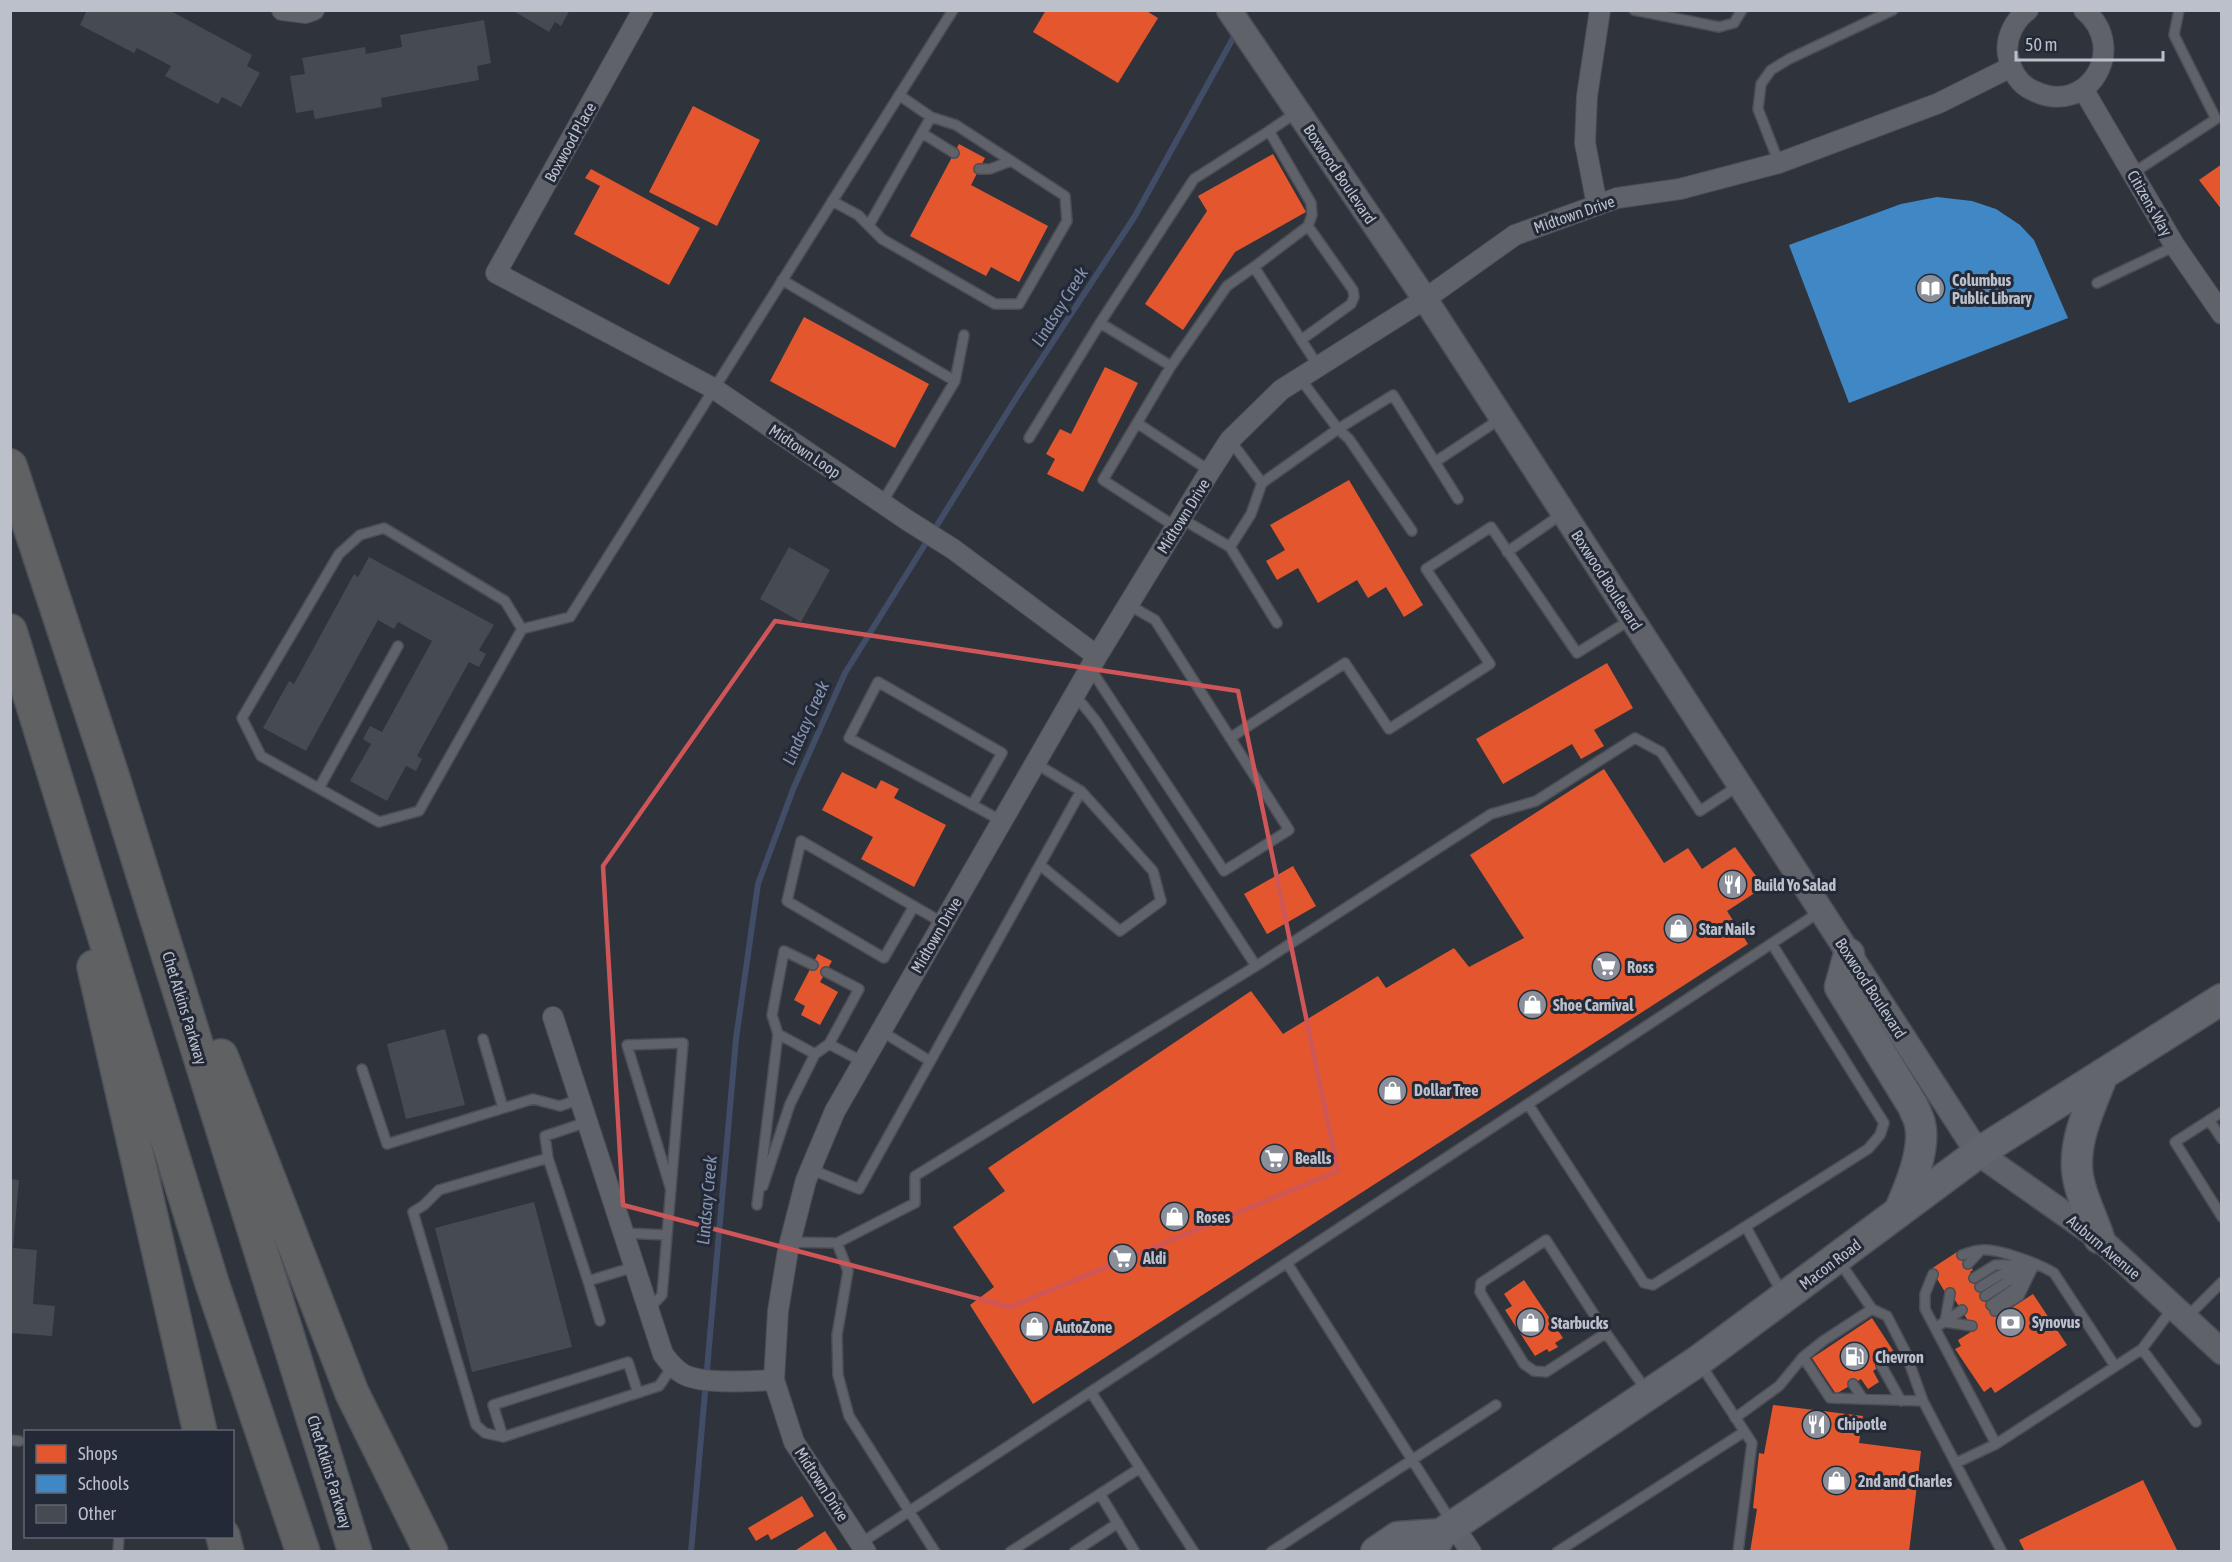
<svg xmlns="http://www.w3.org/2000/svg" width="2232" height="1562" viewBox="0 0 2232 1562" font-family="'Asap Condensed',sans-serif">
  <rect width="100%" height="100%" fill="#2f333c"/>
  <path fill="#e4572e" d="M1046 10H1145L1158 18 1118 83 1033 32Z
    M693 106 760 140 717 226 649 192Z
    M959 144 985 158 971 185 1048 226 1019 282 991 267 986 276 910 236Z
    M1273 154 1306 212 1235 252 1183 330 1145 304 1207 211 1198 196Z
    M2222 164V210L2199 180Z
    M591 169 700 228 669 285 574 234 600 186 585 178Z
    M804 317 929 384 895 448 770 381Z
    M1105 367 1138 383 1083 492 1047 474 1055 459 1046 454 1060 429 1071 434Z
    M1349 480 1423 605 1404 617 1386 587 1368 598 1357 580 1318 603 1298 568 1277 580 1266 561 1285 550 1270 525Z
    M1607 663 1633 708 1594 730 1604 746 1581 759 1572 744 1503 784 1476 739Z
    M1604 769 1664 863 1688 848 1702 869 1735 847 1764 887 1727 911 1748 944 1033 1404 970 1305 994 1287 953 1227 1005 1191 988 1168 1251 991 1283 1034 1378 976 1386 988 1454 948 1469 967 1524 938 1470 855Z
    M842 772 876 789 881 780 899 789 894 798 946 825 914 887 861 859 873 837 822 810Z
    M1293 866 1316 906 1267 934 1244 894Z
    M818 954 832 961 820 982 838 992 820 1025 801 1015 805 1006 794 1000Z
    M1960 1250 1973 1270 1970 1272 1999 1316 2033 1294 2067 1345 1995 1393 1991 1387 1984 1392 1955 1349 1961 1346 1958 1340 1974 1330 1948 1289 1945 1292 1931 1269Z
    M1524 1280 1563 1338 1555 1343 1558 1347 1549 1352 1547 1349 1535 1356 1505 1310 1512 1306 1504 1294Z
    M1872 1318 1896 1355 1873 1371 1879 1382 1868 1389 1861 1379 1836 1394 1812 1358Z
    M1773 1405 1863 1416 1859 1443 1921 1451 1909 1552H1750L1757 1509 1753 1508 1759 1453 1764 1454Z
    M2143 1480 2178 1552H2025L2019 1540Z
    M802 1496 814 1516 771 1540 768 1534 756 1541 748 1528Z
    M825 1531 839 1552H793Z"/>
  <path fill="#3f88c5" d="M1937 197 1972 201 1996 209 2020 225 2034 240 2068 318 1849 403 1789 245 1901 204Z"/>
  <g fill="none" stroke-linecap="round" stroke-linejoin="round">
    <path stroke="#414c66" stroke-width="6" d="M691 1552 736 1039 758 884 794 787 845 673 1018 395 1135 216 1237 31"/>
  </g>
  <path fill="#464a51" d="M82 10H169L252 55 247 66 260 73 241 107 222 97 218 104 165 76 171 66 137 48 134 53 80 25 86 12Z
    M512 10H570L561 26 555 22 549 32Z
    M484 20 491 63 477 66 479 80 381 98 382 107 315 119 313 110 296 113 290 76 305 74 302 58 365 47 366 54 402 47 400 35Z
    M789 547 830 570 801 622 760 599Z
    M369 557 494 625 479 650 486 654 479 667 469 662 417 756 422 759 416 771 406 766 387 801 350 781 371 744 363 739 370 726 382 732 432 641 398 622 394 629 378 620 306 751 263 728 289 681 294 684 354 574 358 577Z
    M445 1029 465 1105 406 1119 387 1044Z
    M10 1179 19 1180 13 1248 37 1250 33 1304 55 1306 52 1336 10 1333Z
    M534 1202 572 1347 472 1372 435 1228Z"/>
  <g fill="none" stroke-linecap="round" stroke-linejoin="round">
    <defs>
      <path id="service" d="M1634 10 1719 27 1734 23 1742 10
        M1297 112 1269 131 1311 203 1312 215 1308 226
        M922 133 954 153
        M1779 163 1758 109 1761 84 1771 70 1789 59 1893 10
        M979 169H990L1011 161
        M2133 173 2216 119 2174 35 2179 10
        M832 201 858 215 882 239 995 304H1019L1067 221 1065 196 956 125 931 117 899 95
        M869 225 931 117
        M1254 267 1308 226 1353 290 1354 297 1351 304 1301 340
        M782 280 955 381 882 503
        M2097 283 2175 246
        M1100 323 1194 179 1269 131
        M1299 377 1338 429 1349 439 1412 531
        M955 381 964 335
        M1137 423 1210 471
        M1029 438 1100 323 1171 366
        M1230 440 1262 483
        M1435 462 1500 419
        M1182 519 1230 547 1277 623
        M1176 527 1103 480 1171 366 1227 286 1254 267 1318 366
        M1230 547 1251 514 1262 483 1338 429 1393 395 1458 499
        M1507 552 1562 514
        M522 629 505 601 384 528 360 535 339 554 242 718 261 756 379 822 419 811 522 629 570 617 953 10
        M1090 668 1224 871 1289 830 1155 620 1129 605
        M1230 738 1345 663 1389 729 1490 664 1426 569 1491 527 1577 653 1630 620
        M319 788 398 646
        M972 805 1002 753 878 682 849 738 1002 821
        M1040 865 1120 931 1161 901 1153 871 1081 791
        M914 906 884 958 787 901 801 841 943 923
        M1256 966 1491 814 1536 801 1635 738 1661 752 1700 811 1738 786
        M826 972 859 989 829 1044 863 1062
        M881 1031 930 1061
        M778 1034 815 1054
        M483 1039 503 1108
        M362 1069 387 1144 533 1099 560 1106 580 1099
        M1528 1104 1644 1283 1653 1285 1868 1149 1880 1135 1884 1123 1772 944
        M2222 1112 2175 1142 2222 1217
        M2209 1120 2222 1139
        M548 1158 545 1136 587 1122
        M810 1169 859 1189 1081 791 1035 763
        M763 1186 790 1104 815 1054 829 1044
        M757 1205 778 1034 772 1015 784 951 813 965
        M1746 1227 1782 1293
        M623 1233 667 1235
        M790 1242 837 1243 915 1203V1176L1256 966 1096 721 1075 695
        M837 1243 848 1271 837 1335 838 1375 849 1416 935 1552
        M1962 1255C1968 1253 1975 1250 1981 1250 1997 1248 2040 1264 2054 1273L2115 1366
        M1839 1261 1872 1309
        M1287 1263 1451 1521
        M1968 1264 1980 1251
        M634 1267 588 1281 548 1158 439 1190 424 1205 413 1212 476 1425 485 1433 503 1437 659 1386 672 1367
        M1933 1274 1925 1294V1309L1996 1444
        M1974 1278 1995 1265H2029
        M588 1281 600 1321
        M1980 1287 2000 1275 2020 1269
        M1985 1296 2024 1271
        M1991 1305 2014 1289 2023 1278
        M648 1310 662 1295 683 1043 627 1045 671 1190
        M1995 1311 2019 1296 2034 1265
        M2187 1317 2222 1282
        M1945 1322 1950 1293
        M1945 1322 1972 1326
        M1935 1328 1962 1310
        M1606 1333 1546 1372 1534 1371 1524 1364 1480 1292 1481 1283 1546 1240 1606 1333 1646 1390
        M2142 1349 2196 1422
        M1803 1357 1830 1398 1923 1401
        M1701 1365 1752 1443 1738 1552
        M1881 1365 1901 1401
        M1853 1384 1863 1399
        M1091 1392 1194 1552
        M1735 1418 1779 1386 1803 1357 1823 1341 1872 1309 1887 1316 1905 1351 1923 1401 2002 1552
        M503 1437 493 1405 628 1362 638 1393
        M10 1440 19 1441
        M1956 1463 1996 1444 2142 1349 2172 1309
        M1100 1494 1135 1552
        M861 1543 1821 911
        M118 1552 119 1536
        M1010 1552 1140 1468
        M1074 1552 1118 1523
        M1271 1552 1496 1405
        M1557 1552 1744 1432"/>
      <path id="minor" d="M282 10 306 13 314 10
        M643 10 496 273 713 388 907 520 953 549 1097 656
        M2028 10C2014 20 2005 39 2008 55 2011 70 2019 85 2034 91 2087 117 2130 49 2084 10
        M2083 89 2175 246 2222 314
        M1597 205 1585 143 1587 96 1600 10
        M553 1017 663 1354C669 1362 674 1369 683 1374 702 1385 752 1381 774 1380
        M1454 1526 1471 1552
        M866 1552 794 1442 774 1380 778 1311 788 1250 806 1180 835 1111 1097 656 1210 471 1230 440 1281 390 1425 299 1515 235 1617 198 1680 189 1779 163 1939 103 2011 67"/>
      <path id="tertiary" d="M1229 10 1425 299 1978 1153 2099 1238 2222 1352"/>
      <path id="primary" d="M1849 954 1840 987 1913 1106C1915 1112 1919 1118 1920 1124 1926 1150 1909 1189 1899 1212
        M2099 1238C2092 1216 2078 1191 2077 1168 2075 1136 2092 1103 2103 1074
        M1376 1552 1398 1537 1441 1534
        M1431 1552 1441 1534 1698 1361 1978 1153 2222 999"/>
      <path id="motorway" d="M10 466 111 772 355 1552
        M10 631 212 1283 303 1552
        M94 967 200 1432
        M221 1056 352 1393 431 1552
        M223 1536 227 1552"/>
    </defs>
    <use href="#service" stroke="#4b4e55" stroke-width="12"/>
    <use href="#minor" stroke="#4b4e55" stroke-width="22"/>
    <use href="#tertiary" stroke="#4b4e55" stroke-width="27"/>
    <use href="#primary" stroke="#4d5058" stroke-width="33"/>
    <use href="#motorway" stroke="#4c5058" stroke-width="36"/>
    <use href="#service" stroke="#60626a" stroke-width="9"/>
    <use href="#minor" stroke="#60626a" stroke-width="20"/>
    <use href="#tertiary" stroke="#60626a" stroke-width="24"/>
    <use href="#primary" stroke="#62656c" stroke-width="30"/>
    <use href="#motorway" stroke="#5f6163" stroke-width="33"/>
  </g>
  <path fill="none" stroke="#ce5659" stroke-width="4.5" stroke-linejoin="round" d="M775 621 1238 691 1338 1171 1010 1307 623 1205 603 866Z"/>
  <defs>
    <symbol id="library-disc" viewBox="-11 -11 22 22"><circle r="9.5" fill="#8a8f99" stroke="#232937"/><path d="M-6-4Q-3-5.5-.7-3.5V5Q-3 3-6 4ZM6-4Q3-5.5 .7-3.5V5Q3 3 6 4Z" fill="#fff"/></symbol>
    <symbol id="restaurant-disc" viewBox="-11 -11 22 22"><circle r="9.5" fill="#8a8f99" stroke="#232937"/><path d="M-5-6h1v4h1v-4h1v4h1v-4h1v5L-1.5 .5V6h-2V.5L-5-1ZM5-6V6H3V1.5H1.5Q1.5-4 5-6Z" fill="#fff"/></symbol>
    <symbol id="shop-disc" viewBox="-11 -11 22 22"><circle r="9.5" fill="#8a8f99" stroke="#232937"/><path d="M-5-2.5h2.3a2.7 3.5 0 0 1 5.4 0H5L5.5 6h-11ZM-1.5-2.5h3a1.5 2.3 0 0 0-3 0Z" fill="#fff"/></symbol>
    <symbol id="supermarket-disc" viewBox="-11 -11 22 22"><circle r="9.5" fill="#8a8f99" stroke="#232937"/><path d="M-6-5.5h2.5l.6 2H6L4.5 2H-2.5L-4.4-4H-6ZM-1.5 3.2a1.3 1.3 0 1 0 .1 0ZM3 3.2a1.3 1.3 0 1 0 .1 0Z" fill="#fff"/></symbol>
    <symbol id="bank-disc" viewBox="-11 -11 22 22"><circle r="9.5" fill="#8a8f99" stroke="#232937"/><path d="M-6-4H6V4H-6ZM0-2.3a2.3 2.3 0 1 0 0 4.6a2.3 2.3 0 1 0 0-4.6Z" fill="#fff"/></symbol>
    <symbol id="fuel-disc" viewBox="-11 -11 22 22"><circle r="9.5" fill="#8a8f99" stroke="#232937"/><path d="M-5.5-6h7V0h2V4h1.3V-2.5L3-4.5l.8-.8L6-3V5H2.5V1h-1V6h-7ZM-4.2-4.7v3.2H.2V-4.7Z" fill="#fff"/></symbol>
  </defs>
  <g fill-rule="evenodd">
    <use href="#library-disc" x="1914" y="272" width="33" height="33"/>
    <use href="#restaurant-disc" x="1716" y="868" width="33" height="33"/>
    <use href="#shop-disc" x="1662" y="912" width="33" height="33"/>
    <use href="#supermarket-disc" x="1590" y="950" width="33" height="33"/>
    <use href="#shop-disc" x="1516" y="988" width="33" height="33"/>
    <use href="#shop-disc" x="1376" y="1074" width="33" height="33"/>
    <use href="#supermarket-disc" x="1258" y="1142" width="33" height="33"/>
    <use href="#shop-disc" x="1158" y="1200" width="33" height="33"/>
    <use href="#supermarket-disc" x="1106" y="1242" width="33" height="33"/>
    <use href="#bank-disc" x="1994" y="1306" width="33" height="33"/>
    <use href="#shop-disc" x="1514" y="1306" width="33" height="33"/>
    <use href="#shop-disc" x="1018" y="1310" width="33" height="33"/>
    <use href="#fuel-disc" x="1838" y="1340" width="33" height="33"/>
    <use href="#restaurant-disc" x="1800" y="1408" width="33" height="33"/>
    <use href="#shop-disc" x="1820" y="1464" width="33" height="33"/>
  </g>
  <g text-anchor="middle" stroke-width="6" stroke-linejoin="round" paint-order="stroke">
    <g font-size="16" fill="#bbc0cb" stroke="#232937">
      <text transform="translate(570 142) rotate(-61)" y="6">Boxwood Place</text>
      <text transform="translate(1340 174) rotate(56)" y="6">Boxwood Boulevard</text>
      <text transform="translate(2150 203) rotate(60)" y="6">Citizens Way</text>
      <text transform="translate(1574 214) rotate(-19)" y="6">Midtown Drive</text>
      <text transform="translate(805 451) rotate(34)" y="6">Midtown Loop</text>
      <text transform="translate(1183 516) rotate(-58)" y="6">Midtown Drive</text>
      <text transform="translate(1607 580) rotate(57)" y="6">Boxwood Boulevard</text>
      <text transform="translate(936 935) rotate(-60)" y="6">Midtown Drive</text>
      <text transform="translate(1871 988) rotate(57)" y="6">Boxwood Boulevard</text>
      <text transform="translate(185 1008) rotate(73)" y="6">Chet Atkins Parkway</text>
      <text transform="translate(2104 1247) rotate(40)" y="6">Auburn Avenue</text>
      <text transform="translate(1830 1264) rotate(-37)" y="6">Macon Road</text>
      <text transform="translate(330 1472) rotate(73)" y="6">Chet Atkins Parkway</text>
      <text transform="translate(822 1484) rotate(57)" y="6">Midtown Drive</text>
    </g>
    <g font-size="16" font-weight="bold" fill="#bbc0cb" stroke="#232937" text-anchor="start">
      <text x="1952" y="286">Columbus<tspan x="1952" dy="18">Public Library</tspan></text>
      <text x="1754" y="891">Build Yo Salad</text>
      <text x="1699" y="935">Star Nails</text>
      <text x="1627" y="973">Ross</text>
      <text x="1553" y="1011">Shoe Carnival</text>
      <text x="1414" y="1096">Dollar Tree</text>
      <text x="1295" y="1164">Bealls</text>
      <text x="1196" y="1223">Roses</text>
      <text x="1143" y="1264">Aldi</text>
      <text x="2032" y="1328">Synovus</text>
      <text x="1551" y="1329">Starbucks</text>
      <text x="1055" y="1333">AutoZone</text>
      <text x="1875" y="1363">Chevron</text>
      <text x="1837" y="1430">Chipotle</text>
      <text x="1858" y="1487">2nd and Charles</text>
    </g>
    <g font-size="18" font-style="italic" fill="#8693af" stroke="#232937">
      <text transform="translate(1060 307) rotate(-58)" y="6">Lindsay Creek</text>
      <text transform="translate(806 723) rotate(-66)" y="6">Lindsay Creek</text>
      <text transform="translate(707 1200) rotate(-85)" y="6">Lindsay Creek</text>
    </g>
  </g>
  <rect width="2232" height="1562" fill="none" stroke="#bbc0cb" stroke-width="24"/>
  <rect x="24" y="1430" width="210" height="108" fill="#232937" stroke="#606572" stroke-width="1.5"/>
  <rect x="36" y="1445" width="30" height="18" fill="#e4572e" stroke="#606572" stroke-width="1.5"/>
  <text x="78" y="1460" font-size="18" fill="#bbc0cb">Shops</text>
  <rect x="36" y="1475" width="30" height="18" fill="#3f88c5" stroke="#606572" stroke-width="1.5"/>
  <text x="78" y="1490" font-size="18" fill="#bbc0cb">Schools</text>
  <rect x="36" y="1505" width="30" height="18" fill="#464a51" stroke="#606572" stroke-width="1.5"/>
  <text x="78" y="1520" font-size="18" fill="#bbc0cb">Other</text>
  <path d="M2016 51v9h147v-9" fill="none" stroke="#bbc0cb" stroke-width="3"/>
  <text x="2025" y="51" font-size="18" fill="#bbc0cb" stroke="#232937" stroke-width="4.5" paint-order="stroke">50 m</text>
</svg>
